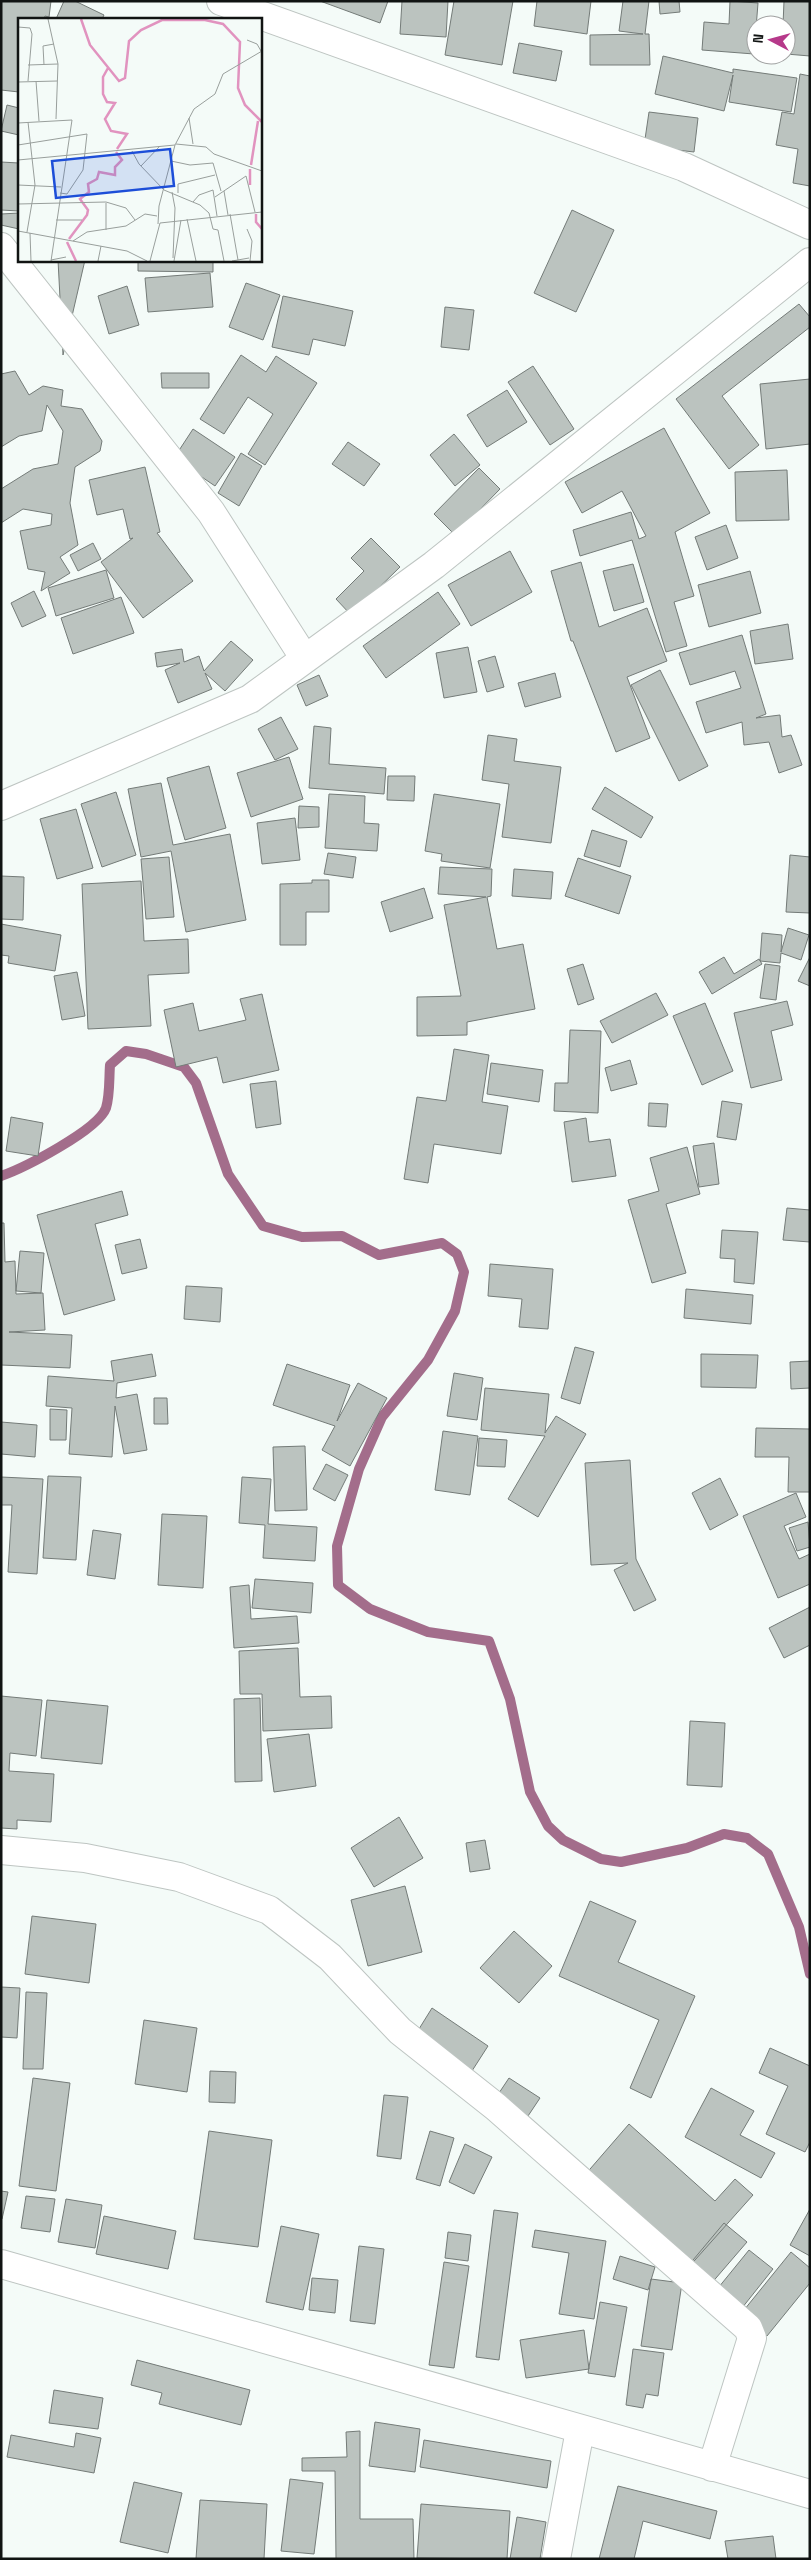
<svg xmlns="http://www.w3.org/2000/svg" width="811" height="2560" viewBox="0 0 811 2560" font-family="'Space Grotesk',sans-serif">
  <rect width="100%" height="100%" fill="#f4fbf8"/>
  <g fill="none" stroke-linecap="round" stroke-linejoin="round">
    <path stroke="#a36d8b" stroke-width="10" d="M1 1176C24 1168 98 1130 106 1108 110 1095 109 1078 110 1065L126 1051 146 1054 184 1067 196 1083 228 1174 263 1226 302 1237 342 1236 379 1255 442 1243 457 1254 464 1272 455 1311 428 1360 382 1417 359 1469 337 1546 338 1585 370 1609 428 1632 489 1641 510 1699 530 1792 548 1826 563 1840 601 1859 621 1862 687 1848 724 1834 747 1838 768 1854 799 1927 810 1974"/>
  </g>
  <path fill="#bbc3bf" stroke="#747b78" d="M1 1H51L49 17 45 16 44 19H19V92L1 90Z
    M64 1H75L104 15 102 19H56Z
    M320 1H388L380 23Z
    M402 1H448L446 37 400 34Z
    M454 1H513L502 65 445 55Z
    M537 1H591L587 34 534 26Z
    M623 1H649L645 34H649L650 65H590V35L643 34 619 31Z
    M659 1H679L680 12 660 14Z
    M730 1 758 3 754 54 702 50 704 22 729 24Z
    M784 1H810V56L786 54V25H783Z
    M519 43 562 51 556 81 513 73Z
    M663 56 733 73V69L797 78 791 112 729 102 733 75 724 111 655 94Z
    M800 74 810 76V186L793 183 798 149 776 145 782 112 794 114Z
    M7 105 19 108V135L1 131Z
    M649 112 698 118 694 152 644 146Z
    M1 162 19 163V211L1 210Z
    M572 210 614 230 576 312 534 293Z
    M19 213V229L1 225V214Z
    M58 260H85L63 355Z
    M138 260H213V272L138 271Z
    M210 273 213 307 148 312 145 278Z
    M246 283 280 295 263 340 229 327Z
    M127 286 139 325 109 334 98 296Z
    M283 296 353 311 345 346 313 339 309 355 272 347Z
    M799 304 810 317V327L722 396 759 445 729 469 676 399Z
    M445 307 474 310 469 350 441 347Z
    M241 355 266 372 276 356 317 383 265 465 248 454 273 414 248 397 224 434 200 419Z
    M533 366 574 429 550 445 508 382Z
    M15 371 29 395 43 386 63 390 61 406 82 409 102 441 100 451 75 467 70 503 78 545 60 557 70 573 41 591 45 572 28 569 20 531 51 525 52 514 23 509 1 523V489L33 469 58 464 63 431 47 405 42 431 19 436 1 447V374Z
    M161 373H209V388H162Z
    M810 379V444L766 449 760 384Z
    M507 390 527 422 487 447 467 415Z
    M664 428 710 513 675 532 694 596 674 602 687 646 666 652 632 540 580 556 573 530 631 512 639 539 646 536 622 491 582 513 565 482Z
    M193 429 235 457 215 486 174 458Z
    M454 434 480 465 455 486 430 455Z
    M348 442 380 464 364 486 332 464Z
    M241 453 262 466 239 506 218 493Z
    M145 467 160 532 157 533 193 581 143 618 101 562 133 538 130 539 123 509 97 515 89 480Z
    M479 468 500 489 455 535 434 514Z
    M787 470 789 520 736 521 735 472Z
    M726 525 738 558 707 570 695 537Z
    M371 538 400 567 351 615 336 599 364 571 351 558Z
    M93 543 101 559 78 571 70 555Z
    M510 551 532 592 471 626 448 585Z
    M581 562 599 627 647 608 667 661 627 677 650 738 616 752 573 641H571L551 571Z
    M633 564 644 602 614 611 603 571Z
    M106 570 114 598 56 616 48 588Z
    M750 571 761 613 709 627 698 585Z
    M34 591 46 616 22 627 11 603Z
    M438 592 460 624 386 678 363 646Z
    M121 597 134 633 73 654 61 618Z
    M788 624 793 659 755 664 750 631Z
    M742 635 766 714 756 718 780 715 782 737 791 735 802 765 779 773 769 742 744 745 742 722 706 733 696 702 741 688 735 671 690 685 679 653Z
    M231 641 253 660 225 691 205 673 212 689 178 703 165 670 180 663 157 667 155 653 182 649 184 662 199 656 204 671Z
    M468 647 477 692 444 698 436 653Z
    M495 656 504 687 487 692 478 661Z
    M660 670 708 766 679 781 631 685Z
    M555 673 561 697 525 707 518 683Z
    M319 675 328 696 306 706 297 685Z
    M281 717 298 749 275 760 258 729Z
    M314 726 331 728 329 764 386 768 384 794 309 788Z
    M488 735 517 739 514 761 561 767 551 843 502 837 509 784 482 780Z
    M289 757 303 799 251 817 237 773Z
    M209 766 226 828 185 840 167 778Z
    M388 776H415L414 801 387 800Z
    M161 783 173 845 230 834 246 920 186 932 171 851 141 857 128 789Z
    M605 787 653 817 641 838 592 809Z
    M116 792 136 855 102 867 81 804Z
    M329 794 365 796 364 823 379 824 377 851 325 848Z
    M434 794 500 804 490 868 441 861 442 854 425 851Z
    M299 806 319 807V827L298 828Z
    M76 809 93 868 57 879 40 819Z
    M295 818 300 860 262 864 257 823Z
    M592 830 627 841 620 867 584 856Z
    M328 853 356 857 353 878 324 874Z
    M790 855 810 857V913L786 912Z
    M169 857 174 917 146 919 141 859Z
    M578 858 631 876 619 914 565 896Z
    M440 867 492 869 491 896 487 897 497 949 523 944 535 1009 467 1022V1035L417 1036V997L461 996 444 905 486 897 438 894Z
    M514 869 553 872 551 899 512 896Z
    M1 876 24 877 23 920 1 919Z
    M312 880H329V912H306V945H280V884L312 883Z
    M141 881 144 941 188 939 189 973 148 975 151 1026 88 1029 82 884Z
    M424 888 433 918 390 932 381 902Z
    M1 924 61 935 55 971 8 963 9 956 1 955Z
    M788 928 809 935 801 960 781 953 780 963 760 961 762 933 782 935 781 952Z
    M724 957 734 974 759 959 762 964 712 994 699 972Z
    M810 957V986L798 981Z
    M583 964 594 999 578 1005 567 969Z
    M765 964 780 966 776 1000 760 998Z
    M77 972 85 1016 62 1020 54 976Z
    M656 993 668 1015 612 1043 600 1021Z
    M262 994 279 1070 223 1083 217 1057 176 1067 164 1010 193 1003 199 1031 246 1020 240 999Z
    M787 1001 793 1025 771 1031 782 1080 751 1088 734 1013Z
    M705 1003 733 1071 702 1085 673 1016Z
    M570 1030 601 1031 598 1113 554 1111 555 1083H568Z
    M454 1049 489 1055 482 1102 508 1106 501 1154 434 1144 428 1183 404 1179 417 1097 446 1101Z
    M630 1060 637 1084 611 1091 605 1068Z
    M491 1063 543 1070 539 1102 487 1094Z
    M276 1081 281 1124 256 1128 250 1084Z
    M722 1101 742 1104 736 1140 717 1137Z
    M649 1103 668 1104 666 1127 648 1126Z
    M11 1117 43 1123 38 1156 6 1151Z
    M586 1118 589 1142 610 1139 616 1176 572 1182 564 1122Z
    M714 1143 719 1184 699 1187 693 1146Z
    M687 1147 700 1194 666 1204 686 1273 652 1283 628 1200 659 1191 650 1158Z
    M122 1191 128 1215 95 1224 115 1300 64 1315 37 1215Z
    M787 1208 810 1210V1242L783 1240Z
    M1 1223H4L5 1262 15 1261 16 1294 43 1293 45 1330 9 1332 72 1335 70 1368 1 1365Z
    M722 1230 758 1232 754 1284 734 1282 735 1259 720 1258Z
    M140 1239 147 1268 122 1274 115 1245Z
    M20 1251 44 1253 41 1293 16 1291Z
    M490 1264 553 1269 548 1329 519 1327 522 1299 488 1296Z
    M186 1286 222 1288 220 1322 184 1319Z
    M686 1289 753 1295 751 1324 684 1318Z
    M575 1347 594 1352 580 1404 561 1398Z
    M152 1354 156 1376 117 1383 116 1398 137 1394 147 1450 124 1454 115 1406 112 1457 69 1454 72 1408 46 1406 48 1376 114 1381 111 1361Z
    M701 1354 758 1355 756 1388 701 1387Z
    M810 1361V1388L791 1389 790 1362Z
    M287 1364 350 1385 337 1421 358 1383 387 1398 350 1466 322 1450 335 1426 273 1405Z
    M454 1373 483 1378 477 1420 447 1416Z
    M485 1388 549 1394 545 1433 556 1416 586 1434 538 1517 508 1499 545 1436 481 1430Z
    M154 1398H167L168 1424H154Z
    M50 1409 67 1410 66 1440H50Z
    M1 1422 37 1425 35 1457 1 1454Z
    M756 1428 810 1429V1492H788L789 1457H755Z
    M443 1431 478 1436 470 1495 435 1490Z
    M479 1438 507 1440 505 1467 477 1466Z
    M305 1446 307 1510 275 1511 273 1447Z
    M630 1460 636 1559 656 1600 634 1611 614 1570 628 1563 591 1565 585 1463Z
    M326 1464 348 1475 335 1501 313 1489Z
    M48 1476 81 1477 76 1560 43 1558Z
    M1 1477 43 1479 37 1574 8 1572 12 1505H1Z
    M242 1477 271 1479 268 1524 317 1527 315 1561 263 1558 265 1525 239 1523Z
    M720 1478 738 1515 710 1530 692 1493Z
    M796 1493 806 1517 784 1526 799 1559 810 1554V1584L778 1598 743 1516Z
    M162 1514 207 1516 203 1588 158 1585Z
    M808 1522 810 1547 797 1551 789 1528Z
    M93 1530 121 1534 115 1579 87 1575Z
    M255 1579 313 1583 311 1613 252 1608Z
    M249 1585 251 1619 297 1616 299 1643 234 1648 230 1587Z
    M810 1607V1645L784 1658 769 1628Z
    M298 1648 300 1697 331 1696 332 1728 263 1731 262 1694H240L239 1651Z
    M1 1696 42 1700 36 1756 10 1753 9 1771 54 1774 51 1822 17 1820V1829L1 1828Z
    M260 1698 262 1781 235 1782 234 1699Z
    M47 1700 108 1706 102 1764 41 1758Z
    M690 1721 725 1723 722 1787 687 1785Z
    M309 1734 316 1786 274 1792 267 1739Z
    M399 1817 423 1858 374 1887 351 1848Z
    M485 1840 490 1869 470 1872 466 1843Z
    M405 1886 422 1952 368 1966 351 1900Z
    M590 1901 636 1921 618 1962 695 1996 651 2098 630 2088 659 2020 559 1976Z
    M32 1916 96 1924 89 1983 25 1974Z
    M514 1931 552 1966 519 2003 480 1968Z
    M1 1987 20 1988 17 2038 1 2037Z
    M26 1992 47 1993 43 2069H23Z
    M432 2008 488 2046 470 2074 414 2037Z
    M144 2020 197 2028 187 2092 135 2084Z
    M770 2048 810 2066V2142L805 2152 766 2134 788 2086 759 2073Z
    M210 2071 236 2072 235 2103 209 2102Z
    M33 2078 70 2083 56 2191 19 2186Z
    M509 2078 540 2098 524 2122 493 2102Z
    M711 2088 754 2111 740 2135 775 2153 761 2178 685 2137Z
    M384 2095 408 2097 401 2159 377 2156Z
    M629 2124 715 2201 735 2179 753 2195 687 2269 584 2176Z
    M209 2131 272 2140 258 2247 194 2239Z
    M430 2131 454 2138 440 2186 416 2179Z
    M465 2144 492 2157 474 2194 449 2182Z
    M1 2191 8 2192 2 2219H1Z
    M26 2196 55 2199 50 2232 21 2228Z
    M66 2199 102 2205 95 2248 58 2242Z
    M810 2209V2256L790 2245Z
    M494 2210 518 2213 499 2360 476 2357Z
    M104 2216 176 2231 168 2269 96 2254Z
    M724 2223 747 2242 710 2285 688 2266Z
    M281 2226 319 2234 303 2310 266 2302Z
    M535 2230 606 2241 594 2319 559 2314 569 2253 532 2247Z
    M448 2232 471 2235 468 2261 445 2258Z
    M359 2246 384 2249 375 2324 350 2321Z
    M749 2250 773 2269 738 2313 714 2293Z
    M791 2252 810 2268V2283L767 2336 740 2315Z
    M620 2256 655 2267 648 2290 613 2279Z
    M444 2262 469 2266 454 2368 429 2365Z
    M312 2278 338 2280 335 2313 309 2310Z
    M651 2279 682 2283 672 2350 641 2346Z
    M600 2302 627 2307 615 2377 588 2373Z
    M584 2330 589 2369 526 2378 520 2340Z
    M633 2349 664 2353 658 2396 646 2394 643 2408 626 2405Z
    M137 2360 250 2390 241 2425 159 2404 162 2393 131 2385Z
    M54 2390 103 2398 98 2429 49 2423Z
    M375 2422 420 2429 415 2472 369 2466Z
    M360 2431V2519H413L414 2559H336L335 2471H302V2458L347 2457 346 2432Z
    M76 2433 101 2438 94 2473 7 2457 11 2435 74 2447Z
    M424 2440 551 2461 547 2488 420 2467Z
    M290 2479 323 2483 314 2554 281 2551Z
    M134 2482 182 2493 168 2553 120 2542Z
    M618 2486 717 2511 710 2539 643 2521 634 2559H599Z
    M200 2500 267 2504 264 2559H196Z
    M421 2504 510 2511 507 2559 417 2558Z
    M517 2517 546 2522 540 2559H510Z
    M773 2536 776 2559H728L725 2541Z"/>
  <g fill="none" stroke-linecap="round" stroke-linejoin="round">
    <defs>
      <path id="street" d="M221 1 684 167 810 225
        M1 247 211 512 305 659
        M1 806 250 699 434 565 810 262
        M1 1850 85 1858 179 1877 269 1910 330 1957 400 2031 496 2107 748 2328 752 2338 712 2467
        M1 2264 810 2494
        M556 2559 580 2430"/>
    </defs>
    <use href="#street" stroke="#bec5c2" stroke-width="30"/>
    <use href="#street" stroke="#fff" stroke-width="28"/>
  </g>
  <g transform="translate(18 18)">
    <rect width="244" height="244" fill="#f4fbf8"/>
    <path fill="none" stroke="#e193bf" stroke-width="2.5" d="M63 1 72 27 101 63 107 60 111 23 123 12 144 2H187L205 6 222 24 220 70 227 87 244 104M90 50 85 59V76L89 84 97 85 87 101 93 113 109 116 99 131M233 147 240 103M232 151V167M238 196V204L244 211M51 221 69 197 70 192 62 181 71 174 70 166 79 161 81 154 97 157V149L104 142 98 134M49 224 58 243"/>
    <path fill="none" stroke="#999f9c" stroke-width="1" d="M30 1 40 46 38 101M0 9 12 10 14 16 10 63M229 22 239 26 243 33M10 47 40 46M26 47 25 28 36 26M18 63 21 103M0 64 39 63M171 100 175 126M0 105 54 102 33 243M158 126 188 129 196 136 244 153M0 127 69 116 65 152 49 176 42 175M114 133 121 146 146 172 182 187 191 195 195 211M0 142 157 127M153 143 172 147 195 145 203 173M123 148 142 128M0 167 43 169M206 173 210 197M154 174 157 190 155 240M160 175V166L197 157M197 179 228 158 237 194M175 184 181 177 195 172 199 198M0 186 88 184 108 190 117 202M212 196 220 242M169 201 178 243M38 202H64M140 206 141 188 157 127 176 91 197 76 205 56 244 33M195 211 200 212 206 243M229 211 234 223 232 243M88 212V185M0 213 109 233 129 243M9 214 17 167 10 104M12 215 13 243M55 223 69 214 108 208 127 196 139 198M33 242 48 239M80 243 83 228M132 243 142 205 244 194M156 243 163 202M214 243 231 240"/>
    <path fill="#1d4ed8" fill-opacity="0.15" stroke="#1d4ed8" stroke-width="2.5" d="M152 131 156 168 38 180 34 143Z"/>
    <rect width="244" height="244" fill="none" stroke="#111413" stroke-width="2.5"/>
  </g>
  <rect width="811" height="2560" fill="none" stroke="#111413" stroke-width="5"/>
  <g transform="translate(771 40) rotate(276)"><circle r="24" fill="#ffffff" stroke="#a0a1a1"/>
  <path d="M0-4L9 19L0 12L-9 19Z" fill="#b6398a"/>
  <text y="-8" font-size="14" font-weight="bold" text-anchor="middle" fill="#111413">N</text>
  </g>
</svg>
